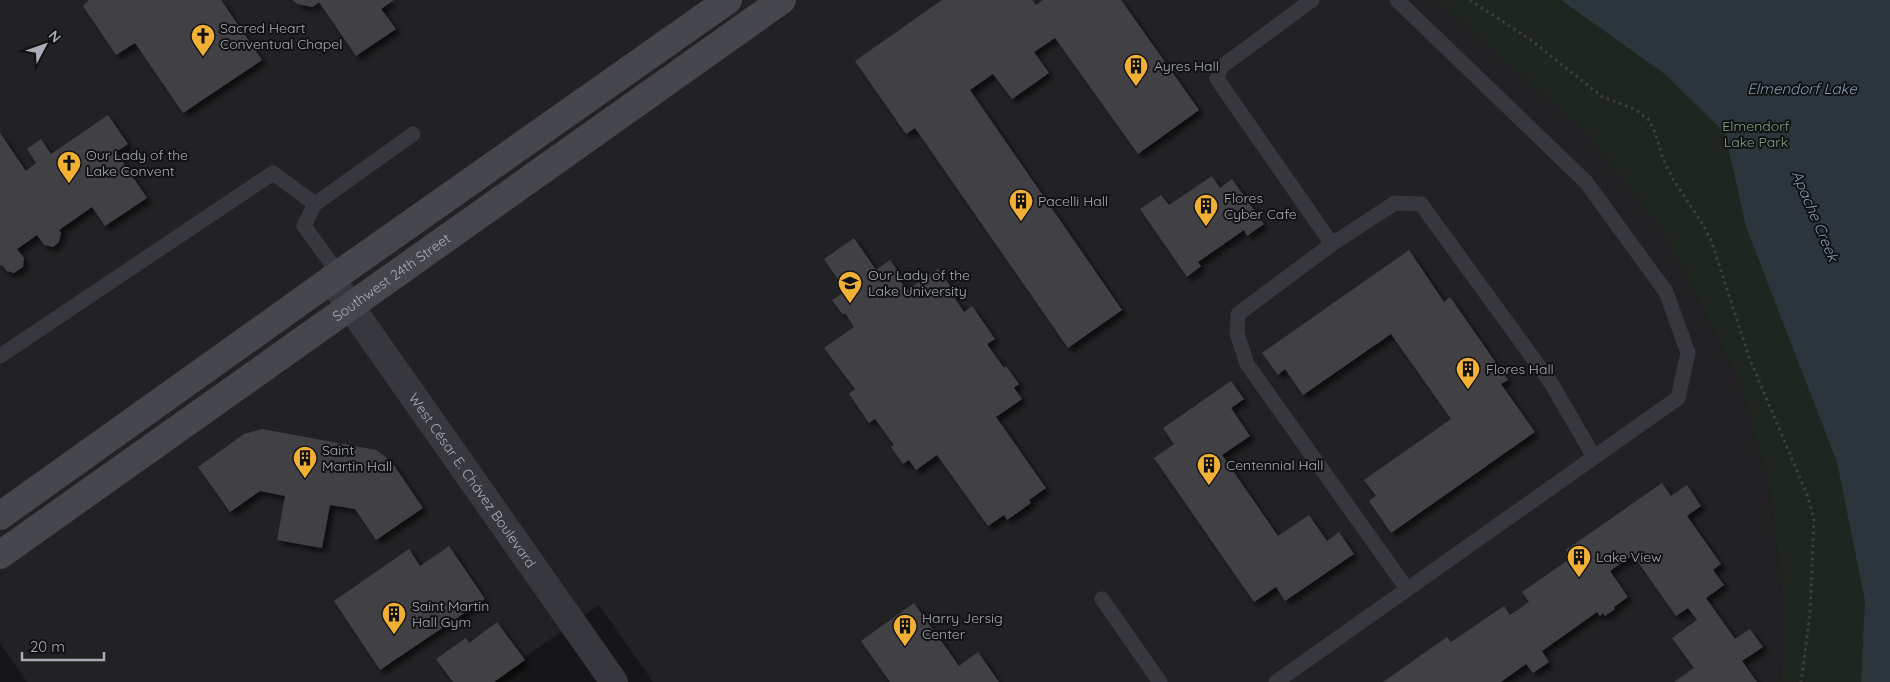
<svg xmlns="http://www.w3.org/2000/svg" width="1890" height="682" viewBox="0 0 1890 682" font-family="Quicksand,sans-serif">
  <defs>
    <filter id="shadow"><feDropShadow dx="4.5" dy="4.5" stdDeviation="2.5" flood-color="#0009"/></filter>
  </defs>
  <rect width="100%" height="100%" fill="#161618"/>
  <path fill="#222225" d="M0 0H1435L1583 130 1660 227 1739 380 1770 492 1784 615 1780 682H653L599 605 490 682H27L0 643Z"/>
  <path fill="#1e261f" d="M1435 0H1890V682H1780L1784 615 1770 492 1739 380 1660 227 1583 130Z"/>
  <path fill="#2c353c" d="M1561 0H1890V682H1861L1865 601 1837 462 1746 227 1725 133 1666 75Z"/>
  <path fill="#404145" filter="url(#shadow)" d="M89 0H221L262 60 183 113 135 43 116 55 83 6Z
    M293 0H394L381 9 396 29 356 56 319 2 313 7 297 4Z
    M942 0H1032L1036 5 1043 0H1121L1199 110 1138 154 1055 38 1034 52 1049 73 1012 99 993 74 970 90 1122 310 1068 348 915 128 906 134 855 61Z
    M108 115 128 144 116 152 147 198 105 226 92 207 59 230 61 233 59 242 53 247 44 245 37 235 17 249 24 258 23 267 14 273 7 271 2 265 0 266V133L26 171 36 163 27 149 41 139 51 154Z
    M1212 176 1220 188 1232 179 1264 224 1247 236 1244 230 1198 262 1201 266 1187 277 1140 209 1161 195 1169 205Z
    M854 238 876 270 890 260 902 277 899 279 907 290 938 269 950 286 948 288 964 312 972 306 995 339 987 344 1004 368 1006 366 1019 384 1014 388 1022 399 996 417 1046 488 1029 500 1031 503 1007 520 1004 515 988 526 937 455 916 470 909 460 903 464 891 447 894 445 875 419 869 423 849 394 855 389 824 348 854 327 845 313 843 315 832 300 846 291 824 259Z
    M1409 250 1444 302 1450 297 1508 380 1501 384 1535 432 1391 533 1369 501 1376 496 1364 480 1451 419 1391 334 1303 395 1285 369 1278 375 1262 353Z
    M1231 381 1244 399 1231 408 1250 436 1222 455 1278 536 1309 515 1327 541 1339 532 1354 554 1285 601 1276 587 1254 602 1154 458 1174 444 1163 428Z
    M262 429 376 450 391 461 423 508 376 540 355 509 330 505 322 548 277 540 285 496 260 491 230 512 198 467 244 434Z
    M1662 483 1671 496 1687 485 1701 506 1687 516 1721 564 1713 570 1724 585 1706 598 1735 639 1750 629 1763 647 1742 661 1757 682H1674L1694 668 1672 638 1697 620 1688 608 1676 616 1633 555 1610 571 1628 597 1614 607 1615 609 1605 616 1603 613 1600 616 1597 612 1542 651 1549 662 1533 673 1526 664 1501 682H1383L1447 637 1451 642 1504 606 1510 615 1529 602 1522 592 1571 558 1566 550Z
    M449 546 485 599 380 670 334 601 409 549 420 566Z
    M914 603 959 666 978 652 999 682H890L861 641Z
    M497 622 525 660 494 682H453L436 659 466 638 469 643Z"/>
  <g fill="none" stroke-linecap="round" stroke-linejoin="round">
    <path stroke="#3d3f44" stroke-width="3" stroke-dasharray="2.5 4" stroke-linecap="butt" d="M1470 0 1531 40 1601 96 1636 110 1648 119 1655 132 1663 159 1673 179 1700 220 1711 240 1749 357 1808 497 1814 520 1810 614 1801 682"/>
    <path stroke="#37383d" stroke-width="15" d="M1312 0 1221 67 1217 79 1332 244 1395 203 1421 204 1551 383 1594 457
      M1332 244 1238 314 1237 333 1247 364 1407 589
      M339 274 304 226 315 204 413 134
      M0 356 273 173 315 204
      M1102 599 1160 682
      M1276 682 1678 398 1688 353 1666 292 1586 182 1397 0"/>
    <path stroke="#37383d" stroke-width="28" id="s1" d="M331 279 614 682"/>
    <g stroke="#45474d" stroke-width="28">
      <path d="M0 516 339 274 728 0"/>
      <path id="s2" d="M0 555 782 0"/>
    </g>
  </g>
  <defs>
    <symbol id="church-pin" viewBox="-11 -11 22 30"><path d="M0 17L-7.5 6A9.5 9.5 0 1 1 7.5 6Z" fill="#f2b134" stroke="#111113"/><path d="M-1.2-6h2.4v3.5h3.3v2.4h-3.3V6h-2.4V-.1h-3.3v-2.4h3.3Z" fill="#111"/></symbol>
    <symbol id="building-pin" viewBox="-11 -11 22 30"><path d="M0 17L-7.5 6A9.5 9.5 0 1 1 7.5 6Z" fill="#f2b134" stroke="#111113"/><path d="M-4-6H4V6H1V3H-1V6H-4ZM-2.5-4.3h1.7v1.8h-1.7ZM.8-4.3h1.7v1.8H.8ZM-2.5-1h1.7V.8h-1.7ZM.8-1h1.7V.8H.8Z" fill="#111"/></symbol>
    <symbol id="university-pin" viewBox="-11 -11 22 30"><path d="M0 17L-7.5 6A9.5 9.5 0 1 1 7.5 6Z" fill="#f2b134" stroke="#111113"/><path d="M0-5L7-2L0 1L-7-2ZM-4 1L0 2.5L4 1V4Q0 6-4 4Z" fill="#111"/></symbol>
  </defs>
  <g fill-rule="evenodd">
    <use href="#church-pin" x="189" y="22" width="28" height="38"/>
    <use href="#building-pin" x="1122" y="52" width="28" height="38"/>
    <use href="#church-pin" x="55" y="149" width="28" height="38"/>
    <use href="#building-pin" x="1007" y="187" width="28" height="38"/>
    <use href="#building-pin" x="1192" y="192" width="28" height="38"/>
    <use href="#university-pin" x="836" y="269" width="28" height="38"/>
    <use href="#building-pin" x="1454" y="355" width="28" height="38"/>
    <use href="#building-pin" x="291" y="444" width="28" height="38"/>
    <use href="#building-pin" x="1195" y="451" width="28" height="38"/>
    <use href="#building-pin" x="1565" y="543" width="28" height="38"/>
    <use href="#building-pin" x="380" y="600" width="28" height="38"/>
    <use href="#building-pin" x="891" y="612" width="28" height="38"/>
  </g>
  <g text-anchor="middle" stroke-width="4" stroke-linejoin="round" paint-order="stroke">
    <g font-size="14" fill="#a8adb8" stroke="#111113" text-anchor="start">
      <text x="220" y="33">Sacred Heart<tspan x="220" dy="16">Conventual Chapel</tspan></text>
      <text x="1154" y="71">Ayres Hall</text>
      <text x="86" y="160">Our Lady of the<tspan x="86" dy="16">Lake Convent</tspan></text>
      <text x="1224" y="203">Flores<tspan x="1224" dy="16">Cyber Cafe</tspan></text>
      <text x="1038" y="206">Pacelli Hall</text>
      <text x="868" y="280">Our Lady of the<tspan x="868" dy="16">Lake University</tspan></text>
      <text x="1486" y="374">Flores Hall</text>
      <text x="322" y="455">Saint<tspan x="322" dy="16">Martin Hall</tspan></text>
      <text x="1226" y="470">Centennial Hall</text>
      <text x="1596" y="562">Lake View</text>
      <text x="412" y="611">Saint Martin<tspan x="412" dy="16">Hall Gym</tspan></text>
      <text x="922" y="623">Harry Jersig<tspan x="922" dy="16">Center</tspan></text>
    </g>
    <g font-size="14" fill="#7fa381" stroke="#111113">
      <text x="1756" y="131">Elmendorf<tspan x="1756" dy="16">Lake Park</tspan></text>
    </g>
    <g font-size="14" fill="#a8adb8" stroke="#111113">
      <text dy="5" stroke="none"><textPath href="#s2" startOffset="480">Southwest 24th Street</textPath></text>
      <text dy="5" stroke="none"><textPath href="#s1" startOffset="246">West César E. Chávez Boulevard</textPath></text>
    </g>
    <g font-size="15" font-style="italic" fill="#7f9bb3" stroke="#111113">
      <text x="1802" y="94">Elmendorf Lake</text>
      <text transform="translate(1815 216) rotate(67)" y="5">Apache Creek</text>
    </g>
  </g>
  <g transform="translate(45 45) rotate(49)" stroke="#111113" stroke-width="4" paint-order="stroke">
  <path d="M0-4L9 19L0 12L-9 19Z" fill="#a8adb8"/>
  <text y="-8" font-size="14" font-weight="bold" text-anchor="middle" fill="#a8adb8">N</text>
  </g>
  <path d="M22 652v8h82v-8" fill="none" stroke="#a8adb8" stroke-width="2.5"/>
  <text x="30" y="652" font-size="15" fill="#a8adb8" stroke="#111113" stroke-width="4" paint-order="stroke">20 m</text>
</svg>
